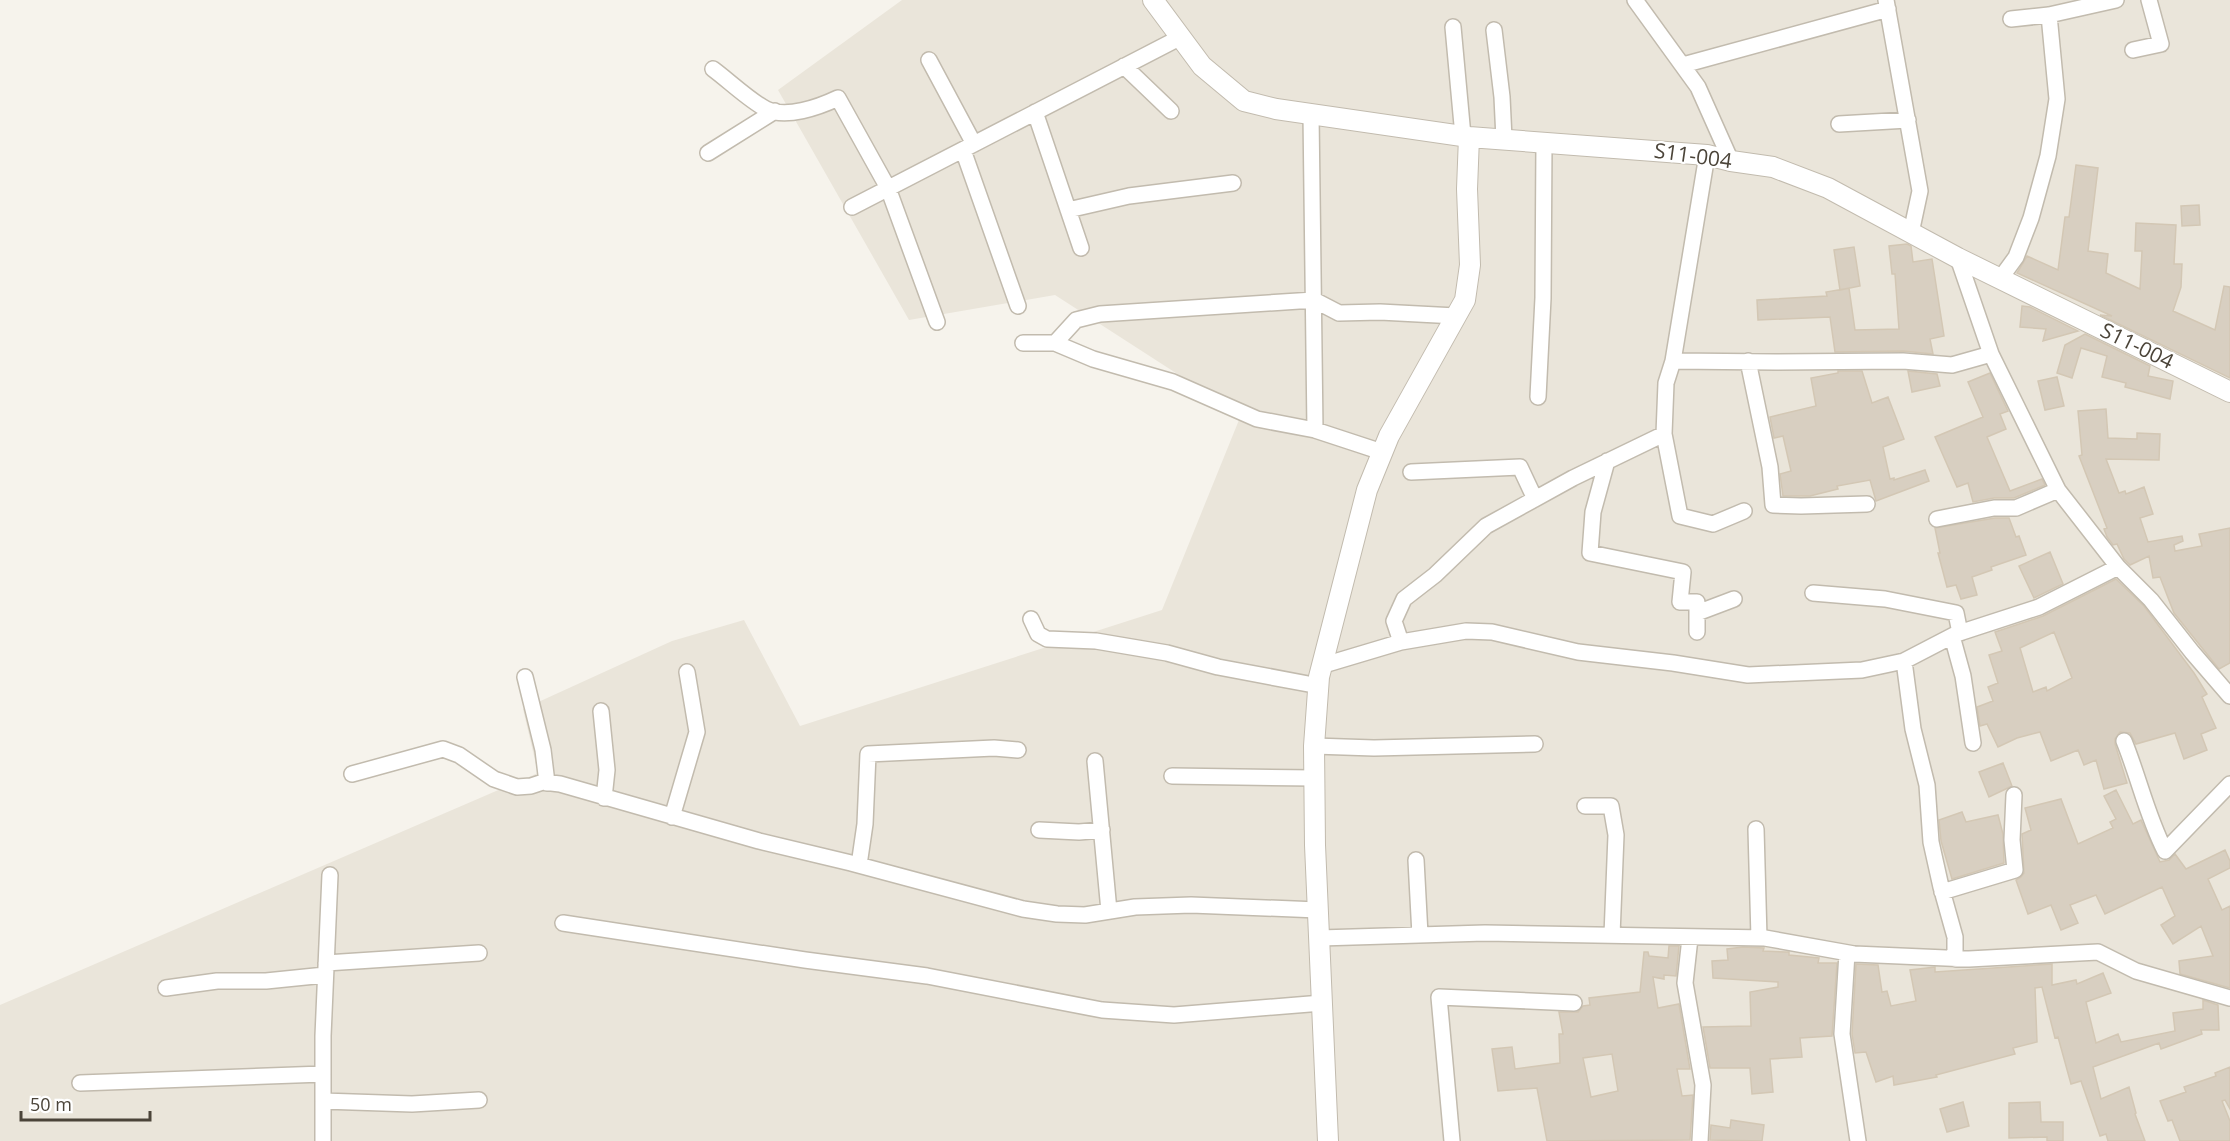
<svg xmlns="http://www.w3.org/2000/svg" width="2230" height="1141" viewBox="0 0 2230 1141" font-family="'Open Sans',sans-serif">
  <rect width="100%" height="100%" fill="#f6f3ec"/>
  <path fill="#eae5da" d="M902 0H2230V1141H0V1005L538 773 523 709 672 641 744 620 800 726 1162 610 1241 415 1055 295 909 320 778 90Z"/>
  <path fill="#d8cfc1" stroke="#d3c7b4" stroke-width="1.5" fill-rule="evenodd" d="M2076 165 2098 168 2088 251 2108 254 2106 273 2140 289 2142 251H2135L2136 223 2176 225 2174 264H2182L2181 287 2173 311 2215 330 2224 286 2230 287V378L2100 315 2112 316 2017 273 2027 256 2058 270 2065 217H2069Z
    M2199 205 2200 225 2182 226 2181 206Z
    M1907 244 1911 246 1913 262 1932 259 1944 336 1930 339 1933 354 1903 351 1835 352 1830 317 1758 320 1757 300 1827 296 1826 292 1849 288 1855 330 1899 329 1895 274H1892L1889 246Z
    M1854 247 1860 286 1840 290 1834 250Z
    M2022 306 2030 307 2078 331 2043 341 2046 329 2020 327Z
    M2085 334 2150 366 2148 376 2173 381 2170 399 2125 387 2126 383 2102 377 2107 356 2081 348 2072 378 2057 373 2065 345Z
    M1838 371H1862L1872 403 1888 397 1904 439 1883 447 1890 479 1894 478V480L1925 470 1929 481 1876 501 1870 480 1837 486 1838 489 1810 496H1783L1780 474 1791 471 1783 436 1774 438 1770 417 1816 406 1811 378 1838 373Z
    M1908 371 1937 374 1940 386 1912 392Z
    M1990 373 2008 411 2000 414 2006 429 1987 437 2010 491 2042 479 2045 485 2014 498H1994L1973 502 1968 483 1957 487 1935 437 1983 417 1968 382Z
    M2057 377 2064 406 2045 410 2038 381Z
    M2106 409 2108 438 2137 439V433L2160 434 2159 460 2106 459 2119 493 2125 491 2126 494 2144 487 2153 514 2140 518 2148 542 2182 536 2183 541 2174 545 2175 551 2202 546 2199 534 2230 528V663L2219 669 2174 613 2160 577 2153 578 2149 556 2130 565 2124 559 2117 544 2113 545 2107 537 2104 529 2107 528 2079 456 2082 455 2078 411Z
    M1995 518H2009L2016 537 2019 536 2026 555 1991 567 1992 570 1972 577 1977 595 1961 599 1956 585 1947 587 1938 553H1940L1935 528Z
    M2050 552 2063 584 2034 598 2019 566Z
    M2116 579 2144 606 2194 673 2207 694 2202 697 2216 728 2201 734 2207 750 2184 759 2175 733 2136 744 2130 733 2120 732 2115 739V744L2127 783 2104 789 2096 760 2084 765 2078 750 2051 761 2040 732 2017 738 1998 747 1987 724 1980 726 1977 707 1993 701 1988 687 1998 683 1989 655 2002 651 1995 632 2043 616ZM2054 632 2072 678 2047 691 2046 687 2033 692 2020 648Z
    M2003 763 2012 786 1989 797 1979 772Z
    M2116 790 2133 824 2141 820 2160 862 2169 860 2175 854 2186 869 2225 850 2230 861V868L2208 879 2222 910 2230 906V988L2180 974 2179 961 2213 956 2201 926 2173 944 2161 925 2175 916 2162 887 2105 914 2096 895 2070 905 2078 923 2061 930 2051 905 2028 914 2016 880 2021 877 2024 873 2022 834 2031 830 2025 808 2061 799 2078 844 2113 828 2110 822 2116 819 2104 796Z
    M1962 812 1966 822 1998 815 2003 834 2004 863 1952 879 1941 841 1939 820Z
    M1669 946H1679L1676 976 1664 975V979L1653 977 1658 1008 1679 1004 1690 1069H1677L1682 1096 1693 1095 1690 1140 1547 1141 1537 1088 1498 1091 1492 1049 1512 1047 1515 1069 1560 1063 1559 1034H1563L1559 1012H1578L1583 1006 1590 1005 1589 998 1640 992 1644 952H1648L1649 956 1668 958ZM1612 1054 1618 1091 1591 1097 1583 1058Z
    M1743 947 1764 948 1763 951 1786 952H1789V955L1819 958 1818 963H1837L1832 1036 1800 1038 1802 1057 1770 1059 1773 1092 1752 1094 1750 1068H1710L1703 1027 1751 1026 1750 992 1778 987V982L1713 978 1712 961 1728 960 1727 949Z
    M1856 964 1878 965 1882 992 1887 991 1891 1006 1916 1001 1910 970 1935 967V972L2052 964V985L2076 980 2077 984 2103 973 2111 993 2086 1002 2096 1043 2118 1034 2121 1042 2175 1031 2173 1013 2203 1009V1000L2218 1005 2219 1030H2201L2202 1034 2161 1049 2159 1043 2093 1067 2101 1099 2129 1087 2136 1113 2135 1114 2145 1141H2108L2106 1134 2100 1136 2081 1081 2071 1084 2058 1037 2055 1038 2042 987 2035 988 2037 1042 2013 1048 2015 1054 1936 1075 1937 1077 1894 1085 1893 1076 1876 1082 1866 1052 1855 1053 1852 1034Z
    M2230 1067V1109L2225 1100 2222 1101 2230 1121V1141H2180L2172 1120 2168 1121 2160 1101 2186 1092 2184 1087 2216 1076 2215 1073Z
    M1963 1102 1969 1126 1947 1132 1940 1109Z
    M2040 1102 2041 1122H2063V1141H2047V1137L2009 1138V1103Z
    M1731 1120 1764 1125 1762 1141 1710 1140 1711 1125 1730 1128Z"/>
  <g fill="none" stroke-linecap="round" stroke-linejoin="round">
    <defs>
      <path id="minor" d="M1635 0 1698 87 1731 161
        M1886 0 1920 191 1911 233
        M2011 19 2049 15 2116 0
        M1453 27 1463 136
        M1494 30 1502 97 1504 139
        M2133 50 2161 44 2149 0
        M929 60 974 144
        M1683 65 1888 9
        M1124 66 1171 111
        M713 69C728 80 750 101 766 109 786 119 819 107 838 98L888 188 937 322
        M1035 112 1081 248
        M1311 114 1315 430
        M1839 124 1908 120
        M963 150 1018 306
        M708 153 775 111
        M1707 155 1673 361 1666 383 1664 434 1680 516 1713 524 1744 511
        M852 207 1181 37
        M1068 210 1129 196 1233 183
        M1958 258 1991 354 2058 490 2118 567 2151 600 2192 652 2230 696
        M2000 279 2016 257 2031 218 2048 156 2057 99 2049 15
        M1023 343H1055L1093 359 1173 382 1257 419 1315 430 1382 452
        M1055 343 1076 320 1100 314 1314 300 1339 313 1380 312 1456 316
        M1673 361 1776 362 1903 361 1952 365 1991 354
        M1748 361 1770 467 1773 505 1801 506 1867 504
        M1538 397 1543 298 1544 142
        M1607 461 1593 512 1590 553 1683 572 1680 602H1697V632
        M1411 472 1520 467 1535 499
        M1937 519 1994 508H2016L2058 490
        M1813 593 1885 599 1956 613 1960 633
        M1697 613 1734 599
        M1031 619 1038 634 1047 639 1096 641 1167 653 1218 667 1319 686
        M1952 636 1963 676 1973 743
        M1401 642 1394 621 1404 599 1435 575 1486 526 1573 478 1664 434
        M1904 661 1913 729 1927 785 1931 842 1941 887 1955 937V959
        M1324 665 1401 642 1466 631 1492 632 1578 652 1673 663 1748 675 1862 670 1904 661 1956 634 2039 607 2118 567
        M525 677 543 750 547 783
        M601 711 607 770 604 798
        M2124 741C2139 778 2147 816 2165 851L2230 784
        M1314 746 1374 748 1535 744
        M1095 761 1109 911
        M352 774 443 749 459 755 494 779 517 787 531 786 543 782 560 784 759 841 851 863 1023 909 1057 914 1085 915 1135 907 1191 905 1318 910
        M1172 776 1314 778
        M1585 806H1611L1616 835 1612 935
        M672 817 697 732 687 672
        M1756 829 1759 938
        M1039 830 1079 832 1102 830
        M1416 860 1420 935
        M859 865 865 824 868 754 994 748 1018 750
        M1942 892 2015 870 2012 840 2014 795
        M563 923 805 960 927 976 1102 1010 1174 1015 1322 1003
        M1320 938 1485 933 1765 938 1854 954 1969 959 2098 952 2136 971 2230 998
        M1690 938 1685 983 1703 1085 1700 1141
        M1847 953 1842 1034 1858 1141
        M326 963 479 953
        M166 988 217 981H266L325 975
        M80 1083 323 1074
        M323 1101 412 1104 479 1100
        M323 1141V1036L330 875
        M1452 1141 1439 997 1574 1003"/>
      <path id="tertiary" d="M1153 0 1202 66 1244 101 1276 109 1469 137 1707 155 1731 161 1773 167 1828 188 1958 258 2230 392
        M1328 1141 1315 845 1314 746 1319 677 1367 490 1389 436 1465 300 1470 265 1467 189 1469 137"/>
    </defs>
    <use href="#minor" stroke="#c2bbae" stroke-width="18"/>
    <use href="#tertiary" stroke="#c2bbae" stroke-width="22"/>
    <use href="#minor" stroke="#fff" stroke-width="15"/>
    <use href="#tertiary" stroke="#fff" stroke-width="20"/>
  </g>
  <g text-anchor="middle" stroke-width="4.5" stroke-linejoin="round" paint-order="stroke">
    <g font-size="21" fill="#4b4439" stroke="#fff">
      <text transform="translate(1693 156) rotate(8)" y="7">S11-004</text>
      <text transform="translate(2137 346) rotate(26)" y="7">S11-004</text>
    </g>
  </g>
  <path d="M21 1111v9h129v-9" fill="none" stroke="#4b4439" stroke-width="3"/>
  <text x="30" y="1111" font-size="18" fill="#4b4439" stroke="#ffffff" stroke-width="4.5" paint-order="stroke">50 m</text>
</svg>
